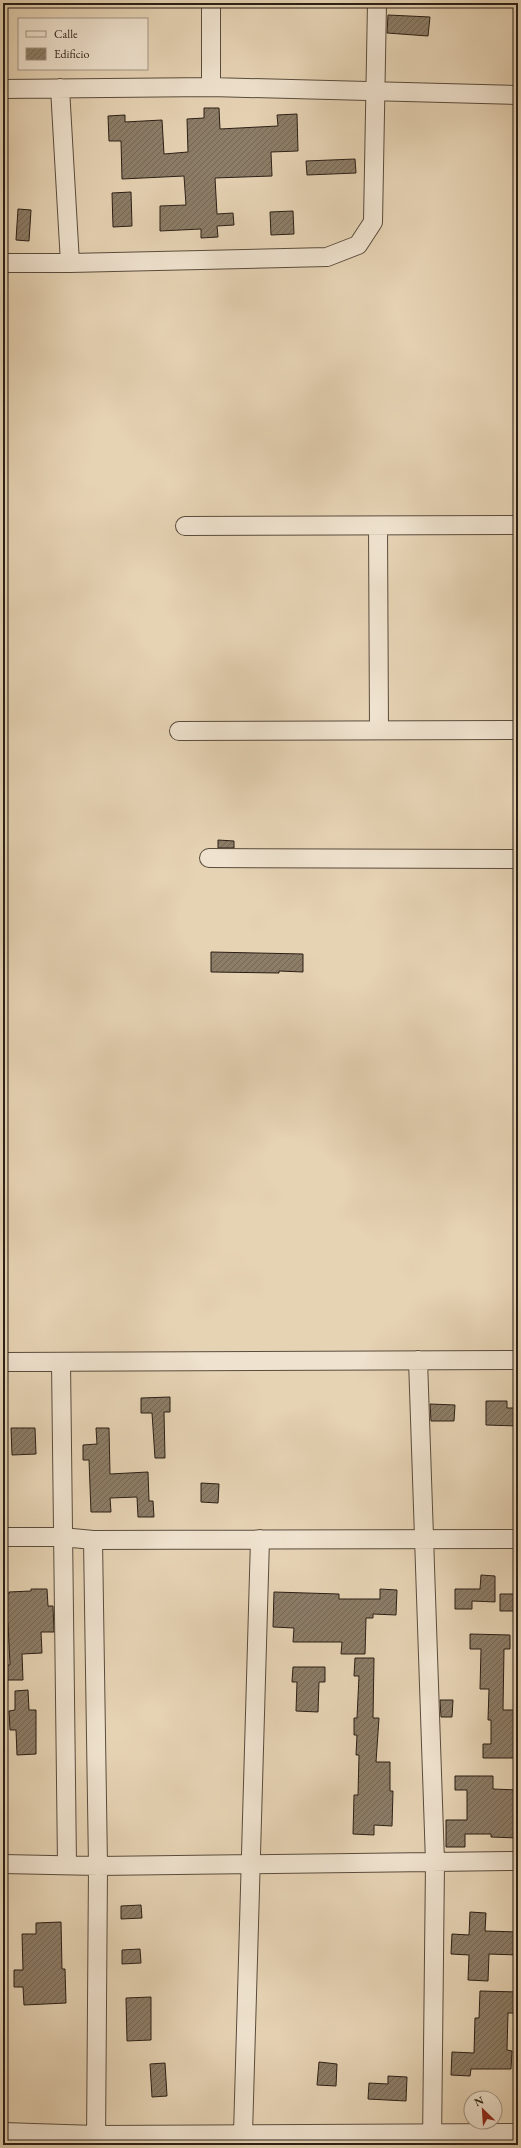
<svg xmlns="http://www.w3.org/2000/svg" width="521" height="2148" viewBox="0 0 521 2148" font-family="'EB Garamond',serif">
  <defs>
    <pattern id="building-hatch" width="6" height="6" patternUnits="userSpaceOnUse"><rect width="6" height="6" fill="#8c7d68"/><path d="M-1 1l2-2M0 6l6-6M5 7l2-2" fill="none" stroke="#736654"/></pattern>
  </defs>
  <rect width="100%" height="100%" fill="#e6d3b4"/>
  <filter id="stains"><feTurbulence type="fractalNoise" baseFrequency=".005" numOctaves="4"/><feColorMatrix values="0 0 0 0 .2 0 0 0 0 .09 0 0 0 0 .02 0 0 0 .5 -.17"/></filter>
  <radialGradient id="worn" r=".72"><stop offset=".6" stop-color="#630" stop-opacity="0"/><stop offset="1" stop-color="#630" stop-opacity=".3"/></radialGradient>
  <path fill="url(#building-hatch)" stroke="#2b1f15" d="M388 15 430 17 428 36 387 33Z
    M204 108H219L220 129 278 126 277 115 297 114 298 151 271 152 272 176 215 178 217 214 233 213 234 225 217 226 218 237 201 238V229L160 231V206L186 205 184 176 122 179 121 141H109L108 116 125 115V122L162 120 164 154 188 152 187 119 204 118Z
    M355 159 356 173 307 175 306 161Z
    M131 192 132 226 113 227 112 193Z
    M18 209 31 210 29 241 16 240Z
    M293 211 294 234 271 235 270 212Z
    M218 840 234 841V848H218Z
    M211 952 303 954V972L279 971V973L211 972Z
    M170 1397V1412H164L165 1458H155L152 1413H141V1398Z
    M486 1401H507V1408H518V1426L486 1425Z
    M430 1404 455 1405 454 1421H431Z
    M11 1428H35L36 1454 12 1455Z
    M96 1428H109L110 1474 148 1472 149 1501H153L154 1517H138L137 1497 110 1498 111 1512H91L89 1460H83V1445L97 1444Z
    M201 1483 219 1484 218 1503 201 1502Z
    M481 1575 495 1576V1602L472 1601V1609H455V1589H480Z
    M31 1589H47L48 1606H53L54 1632H41L42 1653 22 1654 23 1680H4L3 1665H10L8 1623H3V1594H9V1592L31 1591Z
    M380 1589 397 1590 396 1615 373 1614V1618H366L365 1654H341L342 1642H293L294 1628 273 1627 274 1592 339 1594V1599H380Z
    M500 1594H518V1611H500Z
    M470 1634 510 1635V1649H504L503 1710H516L515 1758H483V1744H491V1720H488L489 1689H480L481 1649H470Z
    M355 1658H374L373 1718H379L376 1762H390V1791H393L392 1826 374 1825V1835L353 1834 354 1795H358L359 1755H356L357 1735H354V1718H357L359 1676H354Z
    M293 1667H325V1682H319L318 1712 296 1711 297 1682H292Z
    M28 1690 29 1710H36V1754L17 1755 16 1730H10L9 1711 15 1710V1691Z
    M440 1700H453L452 1717H441Z
    M455 1776H493V1789L518 1790V1838L491 1837V1834H465V1847H446V1820H467V1790H455Z
    M141 1905 142 1918 121 1919V1906Z
    M470 1912 486 1913 485 1931 518 1932V1955L489 1954 488 1981 468 1980 469 1955 451 1954 452 1934 469 1935Z
    M61 1922 62 1969H65L66 2003 24 2005 23 1987H14V1970H23L22 1934H36V1923Z
    M140 1949 141 1963 122 1964V1950Z
    M480 1991 518 1992V2013H508L507 2050 512 2051 511 2069H471L470 2076 451 2075 452 2052 474 2053 475 2018H479Z
    M151 1997V2040L127 2041 126 1998Z
    M319 2062 337 2064 336 2086 317 2085Z
    M165 2063 167 2096 152 2097 150 2064Z
    M388 2076 407 2077 406 2101 368 2099 369 2083 388 2084Z"/>
  <g fill="none" stroke-linecap="round" stroke-linejoin="round">
    <defs>
      <path id="street" d="M211 3V87
        M60 88 70 263 327 257 358 245 373 222 377 3
        M3 89 211 87 518 95
        M3 263H70
        M185 526 518 525
        M378 526 379 730
        M179 731 518 730
        M209 858 518 859
        M418 1360 435 1862 432 2145
        M3 1362 518 1360
        M61 1362 67 1865
        M3 1537H62L93 1540 518 1539
        M93 1540 98 1866 96 2145
        M3 1864 98 1866 518 1861
        M3 2132 96 2135 518 2133
        M243 2134 260 1539"/>
    </defs>
    <use href="#street" stroke="#5a4c3d" stroke-width="20"/>
    <use href="#street" stroke="#efe2ce" stroke-width="18"/>
  </g>
  <rect width="521" height="2148" fill="none" stroke="#e6d3b4" stroke-width="16"/>
  <rect x="4" y="4" width="513" height="2140" fill="none" stroke="#2b1f15" stroke-width="2"/>
  <rect x="8" y="8" width="505" height="2132" fill="none" stroke="#2b1f15"/>
  <rect x="18" y="18" width="130" height="52" fill="#efe2ce" stroke="#a19484"/>
  <rect x="26" y="31" width="20" height="6" fill="#efe2ce" stroke="#a19484"/>
  <text x="54" y="38" font-size="12" fill="#2b1f15">Calle</text>
  <rect x="26" y="48" width="20" height="12" fill="url(#building-hatch)" stroke="#a19484"/>
  <text x="54" y="58" font-size="12" fill="#2b1f15">Edificio</text>
  <g transform="translate(483 2110) rotate(335)"><circle r="19" fill="#efe2ce" stroke="#a19484"/>
  <path d="M0-3L7 15L0 10L-7 15Z" fill="#8f2418"/>
  <text y="-6" font-size="11" font-weight="bold" text-anchor="middle" fill="#2b1f15">N</text>
  </g>
  <rect width="100%" height="100%" filter="url(#stains)"/>
  <rect width="100%" height="100%" fill="url(#worn)"/>
</svg>
